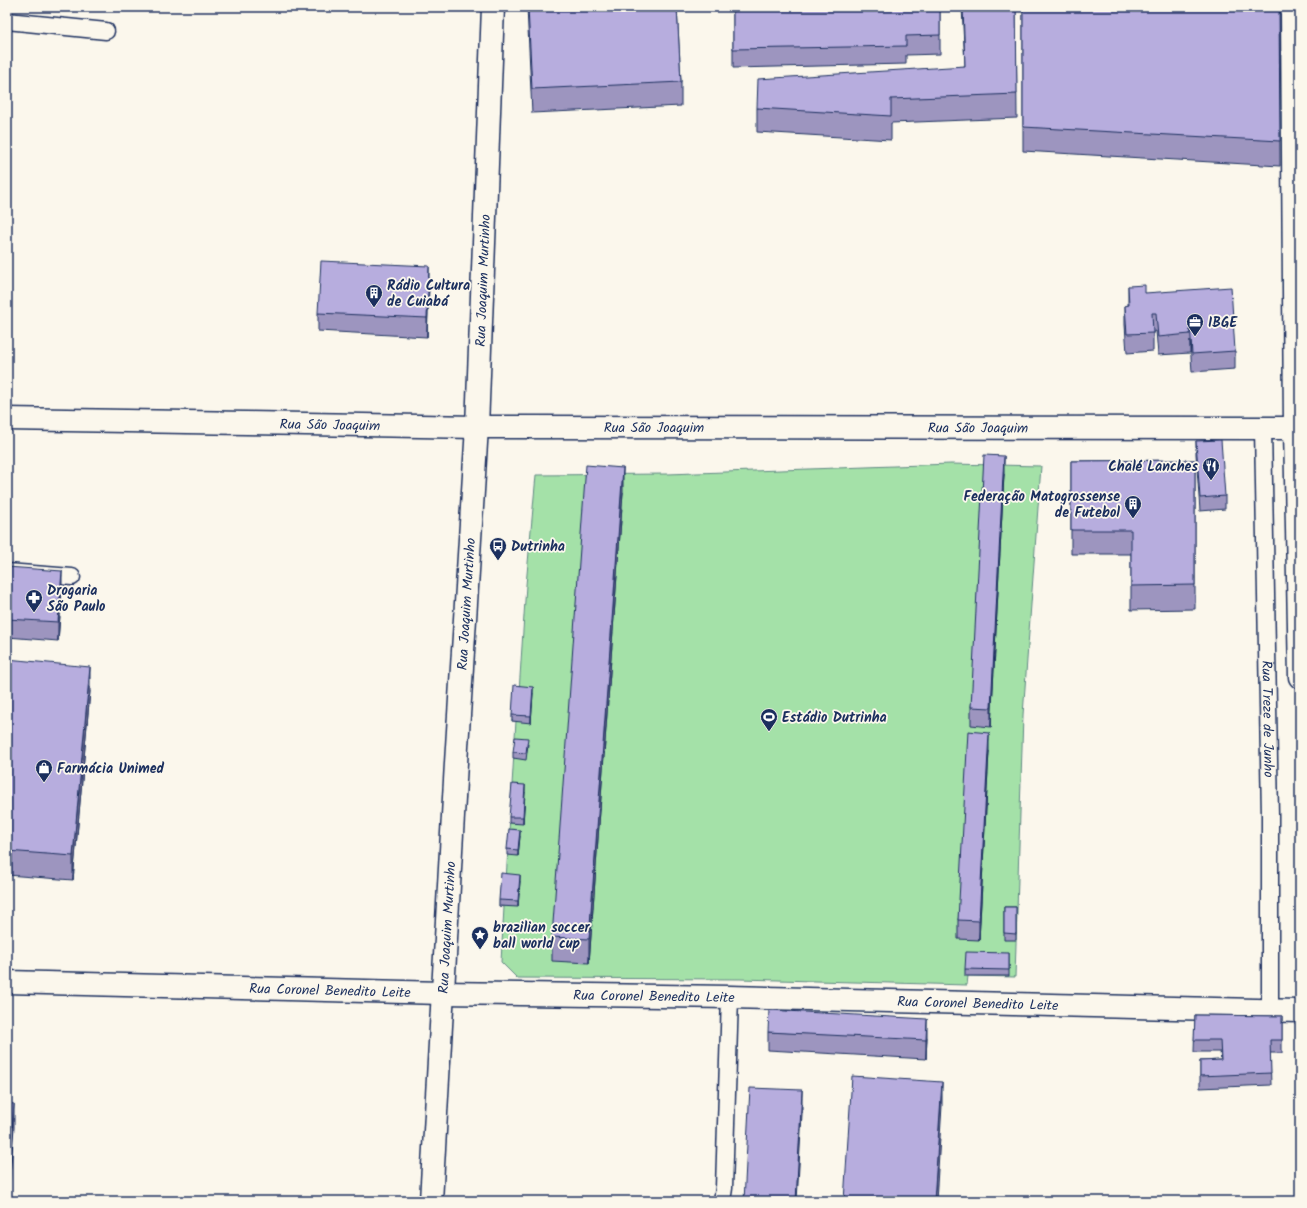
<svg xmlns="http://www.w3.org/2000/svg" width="1307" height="1208" viewBox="0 0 1307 1208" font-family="Kalam,sans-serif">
  <rect width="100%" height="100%" fill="#fbf7ec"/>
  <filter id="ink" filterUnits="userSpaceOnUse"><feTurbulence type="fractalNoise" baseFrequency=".025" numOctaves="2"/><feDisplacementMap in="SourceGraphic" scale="8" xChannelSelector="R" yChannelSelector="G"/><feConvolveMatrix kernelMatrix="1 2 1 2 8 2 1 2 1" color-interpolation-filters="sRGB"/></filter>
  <g filter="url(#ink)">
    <path fill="#a4e1a8" stroke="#608883" d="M951 464 1041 466 1023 715 1015 977 968 976 967 985 740 979 517 978 501 962 504 907 499 906 501 880H506L516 721H512L514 692H519L526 585 536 475 668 474Z"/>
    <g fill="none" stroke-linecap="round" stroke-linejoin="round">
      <defs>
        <g id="lane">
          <path d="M7 21 106 31"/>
          <path id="s1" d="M1263 428 1270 816V1010"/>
          <path d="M7 572 72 577"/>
          <path d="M722 1201 724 1188 730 997"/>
        </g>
        <g id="street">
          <path id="s2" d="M7 419 477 427 1300 428"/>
          <path id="s3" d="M7 982 442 993 730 997 1300 1011"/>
        </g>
        <g id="secondary">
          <path d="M1292 7 1295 428 1300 677"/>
          <path id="s4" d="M431 1201 456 763 477 427 493 7"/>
        </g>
      </defs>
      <use href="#lane" stroke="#1b2f5e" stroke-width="19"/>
      <use href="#street" stroke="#1b2f5e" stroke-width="25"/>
      <use href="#secondary" stroke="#1b2f5e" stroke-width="25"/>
      <use href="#lane" stroke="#fbf7ec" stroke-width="16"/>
      <use href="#street" stroke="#fbf7ec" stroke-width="22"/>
      <use href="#secondary" stroke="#fbf7ec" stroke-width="22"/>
    </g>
    <path fill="#9d95bf" stroke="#1b2f5e" d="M527 7H677L681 82V106L532 113Z
      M733 7H940V54L906 55V64L733 68Z
      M962 7H1016L1017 118 891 123V140L757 132V108L965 66Z
      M1023 7H1279L1280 166 1023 151Z
      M429 285 427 337 318 331V313Z
      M1128 286 1145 293 1235 351V369L1192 372 1190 342V341V353L1158 355 1156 331 1153 332V351L1127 353 1125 325V306H1128Z
      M1196 441 1225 496V509L1200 511 1196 454Z
      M1195 460V609L1131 610V554H1071V461Z
      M1004 474 991 727 971 725V707Z
      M623 492 589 963 552 961V937Z
      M7 567 62 589 58 641 7 637Z
      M7 659 90 691 73 880 7 875Z
      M533 693 531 723 512 721V715Z
      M528 744 526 760 513 758V752Z
      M989 751 979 940 958 939V920Z
      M525 792 523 824 509 823V817Z
      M520 836 518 856 507 855V849Z
      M520 881 518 907 499 906V900Z
      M1004 907H1016V940H1004Z
      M1009 953V976H965V969Z
      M1195 1015 1282 1016V1053H1270L1271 1085 1200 1088V1061L1221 1060 1220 1052H1194Z
      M768 1032 927 1037 926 1059 768 1050Z"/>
    <path fill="#80799b" stroke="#1b2f5e" d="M429 266V285L427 337V318Z
      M1004 456V474L991 727V708Z
      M623 468V492L589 963V939Z
      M62 571V589L58 641V622Z
      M90 667V691L73 880V856Z
      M533 687V693L531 723V716Z
      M989 733V751L979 940V921Z
      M525 785V792L523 824V817Z
      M520 830V836L518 856V850Z
      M520 875V881L518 907V901Z
      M927 1019V1037L926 1059V1040Z
      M942 1082V1106L936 1201H934Z
      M802 1090V1114L797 1201H796Z
      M14 1104V1128L8 1201H7V1191Z"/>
    <path fill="#b7adde" stroke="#1b2f5e" d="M528 7H677L681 82 532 89Z
      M733 7H940V35L906 36V46L733 49Z
      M963 7H1016L1017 94 891 99V116L757 108 758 79 965 66Z
      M1023 7H1279L1280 141 1023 127Z
      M321 261 429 266 427 318 318 313Z
      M1145 285V293L1231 287 1235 351 1192 354 1190 323H1189L1190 334 1158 337 1156 313H1152L1153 333 1127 334 1125 306 1129 305 1128 286Z
      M1221 440 1225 496 1200 498 1196 441Z
      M984 455 1004 456 991 708 971 707Z
      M1195 460V585L1131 586V530H1071V461Z
      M586 465 623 468 589 939 552 937Z
      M7 567 62 571 58 622 7 619Z
      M7 659 90 667 73 856 7 851Z
      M514 685 533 687 531 716 512 715Z
      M968 731 989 733 979 921 958 920Z
      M515 737 528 738 526 753 513 752Z
      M512 784 525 785 523 817H509Z
      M509 829 520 830 518 850 507 849Z
      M501 873 520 875 518 901 499 900Z
      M1004 907H1016V934L1004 933Z
      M966 952 1009 953V970L965 969Z
      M769 1010 927 1019 926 1040 768 1032Z
      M1195 1015 1282 1016V1040H1270L1271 1073 1200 1076V1061L1221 1060 1220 1040H1194Z
      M852 1076 942 1082 934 1201H844Z
      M750 1088 802 1090 796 1201H744Z
      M7 1103 14 1104 7 1191Z"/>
  </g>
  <defs>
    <symbol id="building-pin" viewBox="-11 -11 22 30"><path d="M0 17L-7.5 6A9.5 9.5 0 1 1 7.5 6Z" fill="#1b2f5e" stroke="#fbf7ec"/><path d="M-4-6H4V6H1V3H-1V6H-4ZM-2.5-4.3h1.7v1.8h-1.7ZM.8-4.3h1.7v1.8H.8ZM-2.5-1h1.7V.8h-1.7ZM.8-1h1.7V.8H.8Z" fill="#fff"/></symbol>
    <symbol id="office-pin" viewBox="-11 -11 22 30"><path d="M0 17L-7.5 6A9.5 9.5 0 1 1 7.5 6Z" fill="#1b2f5e" stroke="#fbf7ec"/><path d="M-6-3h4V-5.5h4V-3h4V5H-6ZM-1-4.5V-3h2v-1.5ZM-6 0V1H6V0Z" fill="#fff"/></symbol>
    <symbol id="restaurant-pin" viewBox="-11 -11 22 30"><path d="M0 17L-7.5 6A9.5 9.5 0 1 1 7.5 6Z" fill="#1b2f5e" stroke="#fbf7ec"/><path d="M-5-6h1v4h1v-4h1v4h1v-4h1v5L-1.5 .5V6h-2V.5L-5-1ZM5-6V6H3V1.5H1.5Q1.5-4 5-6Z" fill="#fff"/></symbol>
    <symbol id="bus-pin" viewBox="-11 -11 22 30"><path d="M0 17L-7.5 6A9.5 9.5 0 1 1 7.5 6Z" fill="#1b2f5e" stroke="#fbf7ec"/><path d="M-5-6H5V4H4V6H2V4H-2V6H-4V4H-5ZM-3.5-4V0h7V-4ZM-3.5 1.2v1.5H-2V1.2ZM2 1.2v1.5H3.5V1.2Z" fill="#fff"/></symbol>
    <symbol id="pharmacy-pin" viewBox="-11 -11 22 30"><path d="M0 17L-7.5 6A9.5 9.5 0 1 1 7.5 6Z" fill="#1b2f5e" stroke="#fbf7ec"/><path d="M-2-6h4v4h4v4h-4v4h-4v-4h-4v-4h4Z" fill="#fff"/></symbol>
    <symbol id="stadium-pin" viewBox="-11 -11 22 30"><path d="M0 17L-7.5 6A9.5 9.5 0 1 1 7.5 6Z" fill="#1b2f5e" stroke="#fbf7ec"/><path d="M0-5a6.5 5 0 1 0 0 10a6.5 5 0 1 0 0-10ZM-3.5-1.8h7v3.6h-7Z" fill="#fff"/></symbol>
    <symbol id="shop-pin" viewBox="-11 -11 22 30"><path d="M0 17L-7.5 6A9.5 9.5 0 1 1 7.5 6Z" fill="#1b2f5e" stroke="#fbf7ec"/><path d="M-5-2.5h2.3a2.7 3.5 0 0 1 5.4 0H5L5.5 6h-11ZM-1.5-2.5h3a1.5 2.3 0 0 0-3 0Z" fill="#fff"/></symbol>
    <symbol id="sight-pin" viewBox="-11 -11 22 30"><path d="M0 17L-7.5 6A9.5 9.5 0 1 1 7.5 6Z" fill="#1b2f5e" stroke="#fbf7ec"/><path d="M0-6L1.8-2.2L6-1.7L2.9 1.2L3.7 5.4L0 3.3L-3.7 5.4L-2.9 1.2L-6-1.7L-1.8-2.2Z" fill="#fff"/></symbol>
  </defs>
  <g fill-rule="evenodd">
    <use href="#building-pin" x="364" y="283" width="20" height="27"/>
    <use href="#office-pin" x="1185" y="312" width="20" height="27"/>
    <use href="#restaurant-pin" x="1201" y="456" width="20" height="27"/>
    <use href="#building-pin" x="1123" y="494" width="20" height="27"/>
    <use href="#bus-pin" x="488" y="536" width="20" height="27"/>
    <use href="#pharmacy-pin" x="24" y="588" width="20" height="27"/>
    <use href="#stadium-pin" x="759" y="707" width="20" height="27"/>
    <use href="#shop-pin" x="34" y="758" width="20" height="27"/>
    <use href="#sight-pin" x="470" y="925" width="20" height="27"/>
  </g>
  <g text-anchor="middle" stroke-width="3.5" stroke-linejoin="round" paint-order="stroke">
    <g font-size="14" fill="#1b2f5e" stroke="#fbf7ec">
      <text dy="5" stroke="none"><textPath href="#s4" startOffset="922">Rua Joaquim Murtinho</textPath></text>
      <text dy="5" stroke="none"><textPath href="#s2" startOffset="323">Rua São Joaquim</textPath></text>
      <text dy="5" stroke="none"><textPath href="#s2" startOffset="647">Rua São Joaquim</textPath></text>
      <text dy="5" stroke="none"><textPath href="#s2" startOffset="971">Rua São Joaquim</textPath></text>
      <text dy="5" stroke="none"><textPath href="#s4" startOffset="598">Rua Joaquim Murtinho</textPath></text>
      <text dy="5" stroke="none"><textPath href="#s1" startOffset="291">Rua Treze de Junho</textPath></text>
      <text dy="5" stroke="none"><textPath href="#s4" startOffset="274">Rua Joaquim Murtinho</textPath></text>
      <text dy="5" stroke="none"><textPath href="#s3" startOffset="323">Rua Coronel Benedito Leite</textPath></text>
      <text dy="5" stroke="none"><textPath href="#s3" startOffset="647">Rua Coronel Benedito Leite</textPath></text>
      <text dy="5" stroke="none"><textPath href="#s3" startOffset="971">Rua Coronel Benedito Leite</textPath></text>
    </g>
    <g font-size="14" font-weight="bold" fill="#1b2f5e" stroke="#fbf7ec" text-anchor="start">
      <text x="387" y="290">Rádio Cultura<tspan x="387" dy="16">de Cuiabá</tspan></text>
      <text x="1208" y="327">IBGE</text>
      <text x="1198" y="471" text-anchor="end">Chalé Lanches</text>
      <text x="1120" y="501" text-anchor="end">Federação Matogrossense<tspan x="1120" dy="16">de Futebol</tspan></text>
      <text x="511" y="551">Dutrinha</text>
      <text x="47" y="595">Drogaria<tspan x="47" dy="16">São Paulo</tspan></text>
      <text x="782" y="722">Estádio Dutrinha</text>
      <text x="57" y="773">Farmácia Unimed</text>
      <text x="493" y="932">brazilian soccer<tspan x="493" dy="16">ball world cup</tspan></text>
    </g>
  </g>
  <rect width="1307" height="1208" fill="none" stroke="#fbf7ec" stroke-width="24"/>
  <rect x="12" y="12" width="1283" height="1184" fill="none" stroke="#1b2f5e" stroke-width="1.5" filter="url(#ink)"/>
</svg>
